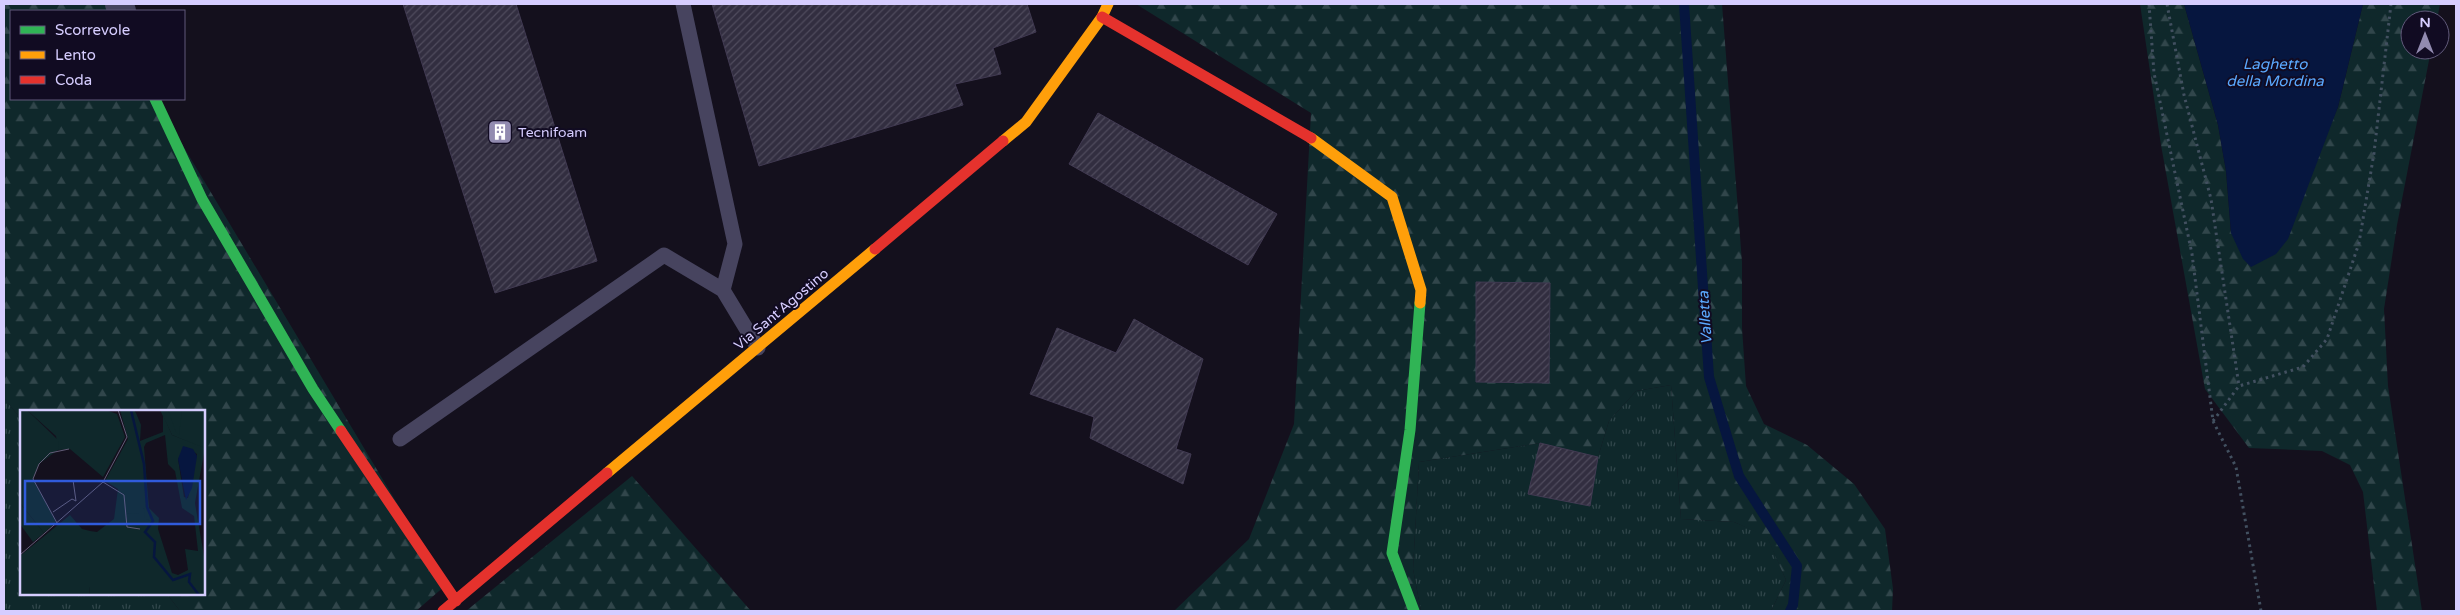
<svg xmlns="http://www.w3.org/2000/svg" width="2460" height="615" viewBox="0 0 2460 615" font-family="'Varela Round',sans-serif">
  <defs>
    <pattern id="grass-tufts" width="24" height="20" patternUnits="userSpaceOnUse" patternTransform="scale(1.25)"><rect width="24" height="20" fill="#0f282b"/><path d="M3 7l-1-3M5 7V3M7 7l1-3M15 17l-1-3M17 17v-4M19 17l1-3" fill="none" stroke="#31464b"/></pattern>
    <pattern id="forest-firs" width="22" height="20" patternUnits="userSpaceOnUse" patternTransform="scale(1.25)"><rect width="22" height="20" fill="#0f282b"/><path d="M5 1l3.5 6h-7zM16 11l3.5 6h-7z" fill="#31464b"/></pattern>
    <pattern id="building-hatch" width="6" height="6" patternUnits="userSpaceOnUse" patternTransform="scale(1.25)"><rect width="6" height="6" fill="#322e40"/><path d="M-1 1l2-2M0 6l6-6M5 7l2-2" fill="none" stroke="#4f4b5d"/></pattern>
  </defs>
  <rect width="100%" height="100%" fill="#14101d"/>
  <path fill="url(#grass-tufts)" d="M1671 385 1681 519 1734 522 1767 536 1786 580 1771 611H1421L1413 569 1419 462 1540 443 1598 457 1609 421 1636 391Z
    M4 398 21 419V594H167L180 611H4Z"/>
  <path fill="url(#forest-firs)" d="M4 4H119L122 11H11V99H155L446 585 416 611H180L167 594H204V411H21V419L4 398Z
    M1136 4H1722L1742 262V328L1746 386 1764 424 1807 445 1854 484 1885 529 1893 589 1892 611H1771L1786 580 1767 537 1734 522 1681 519 1671 385 1636 391 1609 421 1598 457 1540 443 1419 462 1413 569 1421 611H1174L1249 539 1294 424 1311 113Z
    M2140 4H2184L2218 125 2226 171 2231 233 2329 128 2338 107 2363 4H2440L2437 20H2410V50H2431L2397 225 2384 309 2388 386 2422 611H2377L2363 492 2350 465 2322 451 2249 448 2205 389 2161 145Z
    M632 476 751 611H466Z"/>
  <path fill="#06163f" d="M2184 4H2363L2338 107 2288 239 2276 254 2251 267 2243 259 2231 233 2226 171 2218 125Z"/>
  <g fill="none" stroke-linecap="round" stroke-linejoin="round">
    <path stroke="#06163f" stroke-width="10" d="M1684 4 1709 377 1739 476 1797 566 1793 605 1790 611"/>
  </g>
  <path fill="url(#building-hatch)" stroke="#413a52" d="M403 4H516L597 261 495 293Z
    M712 4H1027L1036 32 993 48 1001 74 955 84 963 105 759 166Z
    M1098 113 1277 214 1248 265 1069 164Z
    M1476 282 1550 283 1549 383 1476 382Z
    M1134 319 1203 359 1176 449 1191 454 1183 484 1090 438 1094 417 1030 394 1057 328 1116 353Z
    M1540 443 1598 457 1590 506 1528 494Z"/>
  <g fill="none" stroke-linecap="round" stroke-linejoin="round">
    <path stroke="#425060" stroke-width="3" stroke-dasharray="2.5 4" stroke-linecap="butt" d="M2149 4 2154 73 2192 254 2213 421 2236 467 2261 611
      M2167 4 2184 95 2211 199 2239 386
      M2213 421 2239 386 2303 367 2327 339 2359 243 2374 153 2391 4"/>
    <path stroke="#47445f" stroke-width="15" d="M683 4 735 244 723 290 758 348
      M400 439 664 255 723 290"/>
    <path stroke="#47445f" stroke-width="28" d="M119 4 122 11"/>
    <path stroke="#30b455" stroke-width="11" d="M155 99 202 199 313 389 341 431
      M1414 611 1392 553 1410 430 1420 303"/>
    <path stroke="#ff9f0a" stroke-width="11" d="M1311 138 1392 197 1421 290 1420 303
      M1003 141 1026 122 1102 17 1108 4
      M607 473 875 249"/>
    <path stroke="#e5322d" stroke-width="11" d="M1102 17 1311 138
      M875 249 1003 141
      M341 431 456 601
      M443 611 607 473"/>
  </g>
  <defs>
    <symbol id="building-square" viewBox="-11 -11 22 22"><rect x="-9" y="-9" width="18" height="18" rx="4" fill="#928bb0" stroke="#110b22"/><path d="M-4-6H4V6H1V3H-1V6H-4ZM-2.5-4.3h1.7v1.8h-1.7ZM.8-4.3h1.7v1.8H.8ZM-2.5-1h1.7V.8h-1.7ZM.8-1h1.7V.8H.8Z" fill="#fff"/></symbol>
  </defs>
  <g fill-rule="evenodd">
    <use href="#building-square" x="486" y="118" width="28" height="28"/>
  </g>
  <g text-anchor="middle" stroke-width="4" stroke-linejoin="round" paint-order="stroke">
    <g font-size="14" fill="#d6cdff" stroke="#110b22" text-anchor="start">
      <text x="518" y="137">Tecnifoam</text>
    </g>
    <g font-size="14" fill="#d6cdff" stroke="#110b22">
      <text transform="translate(781 309) rotate(-40)" y="5">Via Sant'Agostino</text>
    </g>
    <g font-size="15" font-style="italic" fill="#5ba9ff" stroke="#110b22">
      <text x="2275" y="69">Laghetto<tspan x="2275" dy="17">della Mordina</tspan></text>
      <text transform="translate(1705 318) rotate(-94)" y="5">Valletta</text>
    </g>
  </g>
  <g transform="translate(20 410)">
    <rect width="185" height="185" fill="#14101d"/>
    <path d="M7 0H86L97 4 105 27 83 67 50 39 38 40 36 26ZM140 0 185 1V39L152 25ZM0 93 24 123 13 132 0 114ZM124 98 132 112 131 115 107 116 106 104ZM69 177H116L117 178 116 185H70Z" fill="#0f282b"/>
    <path d="M0 0H7L39 31 38 40 19 54 13 69 36 112 24 123 0 93ZM100 0H114L116 3 121 15 120 31 143 22V5L152 25 185 38 175 93 185 152V185H116V177H69L70 185H0V146L50 105 62 119 70 121 77 122 94 109 98 79 85 71 108 29ZM145 25 148 54 155 61 162 98 174 106 178 141 165 139 168 160 158 165 152 163 138 119 139 108 129 98 124 37 126 33ZM166 37 177 44 168 88 164 87 158 49ZM124 98 125 108 132 112 131 115 107 116 106 104 119 103Z" fill="#0f282b" fill-rule="evenodd"/>
    <path d="M148 0H162L159 25 156 22Z" fill="#0f282b"/>
    <path d="M163 36 173 39 177 46 172 78 166 90 158 49Z" fill="#06163f"/>
    <path fill="none" stroke="#06163f" stroke-width="2.5" d="M111 0 124 54 127 97 133 111 125 122 135 132 134 147 153 170 170 164 169 172 179 185"/>
    <path fill="none" stroke="#625c77" stroke-width="1" d="M53 70 56 91M83 72 104 85 107 117 120 119M33 102 52 89 56 91M37 113 13 69 19 54 30 43 49 39M0 145 83 72 107 27 98 0"/>
    <path fill="#305bdc" fill-opacity="0.15" stroke="#305bdc" stroke-width="2.5" d="M5 71H180V114H5Z"/>
    <rect width="185" height="185" fill="none" stroke="#d6cdff" stroke-width="2.5"/>
  </g>
  <rect width="2460" height="615" fill="none" stroke="#d6cdff" stroke-width="10"/>
  <rect x="10" y="10" width="175" height="90" fill="#110b22" stroke="#60597a"/>
  <rect x="20" y="26" width="25" height="8" fill="#30b455" stroke="#60597a"/>
  <text x="55" y="35" font-size="15" fill="#d6cdff">Scorrevole</text>
  <rect x="20" y="51" width="25" height="8" fill="#ff9f0a" stroke="#60597a"/>
  <text x="55" y="60" font-size="15" fill="#d6cdff">Lento</text>
  <rect x="20" y="76" width="25" height="8" fill="#e5322d" stroke="#60597a"/>
  <text x="55" y="85" font-size="15" fill="#d6cdff">Coda</text>
  <g transform="translate(2425 35)"><circle r="24" fill="#110b22" stroke="#60597a"/>
  <path d="M0-4L9 19L0 12L-9 19Z" fill="#928bb0"/>
  <text y="-8" font-size="14" font-weight="bold" text-anchor="middle" fill="#d6cdff">N</text>
  </g>
</svg>
